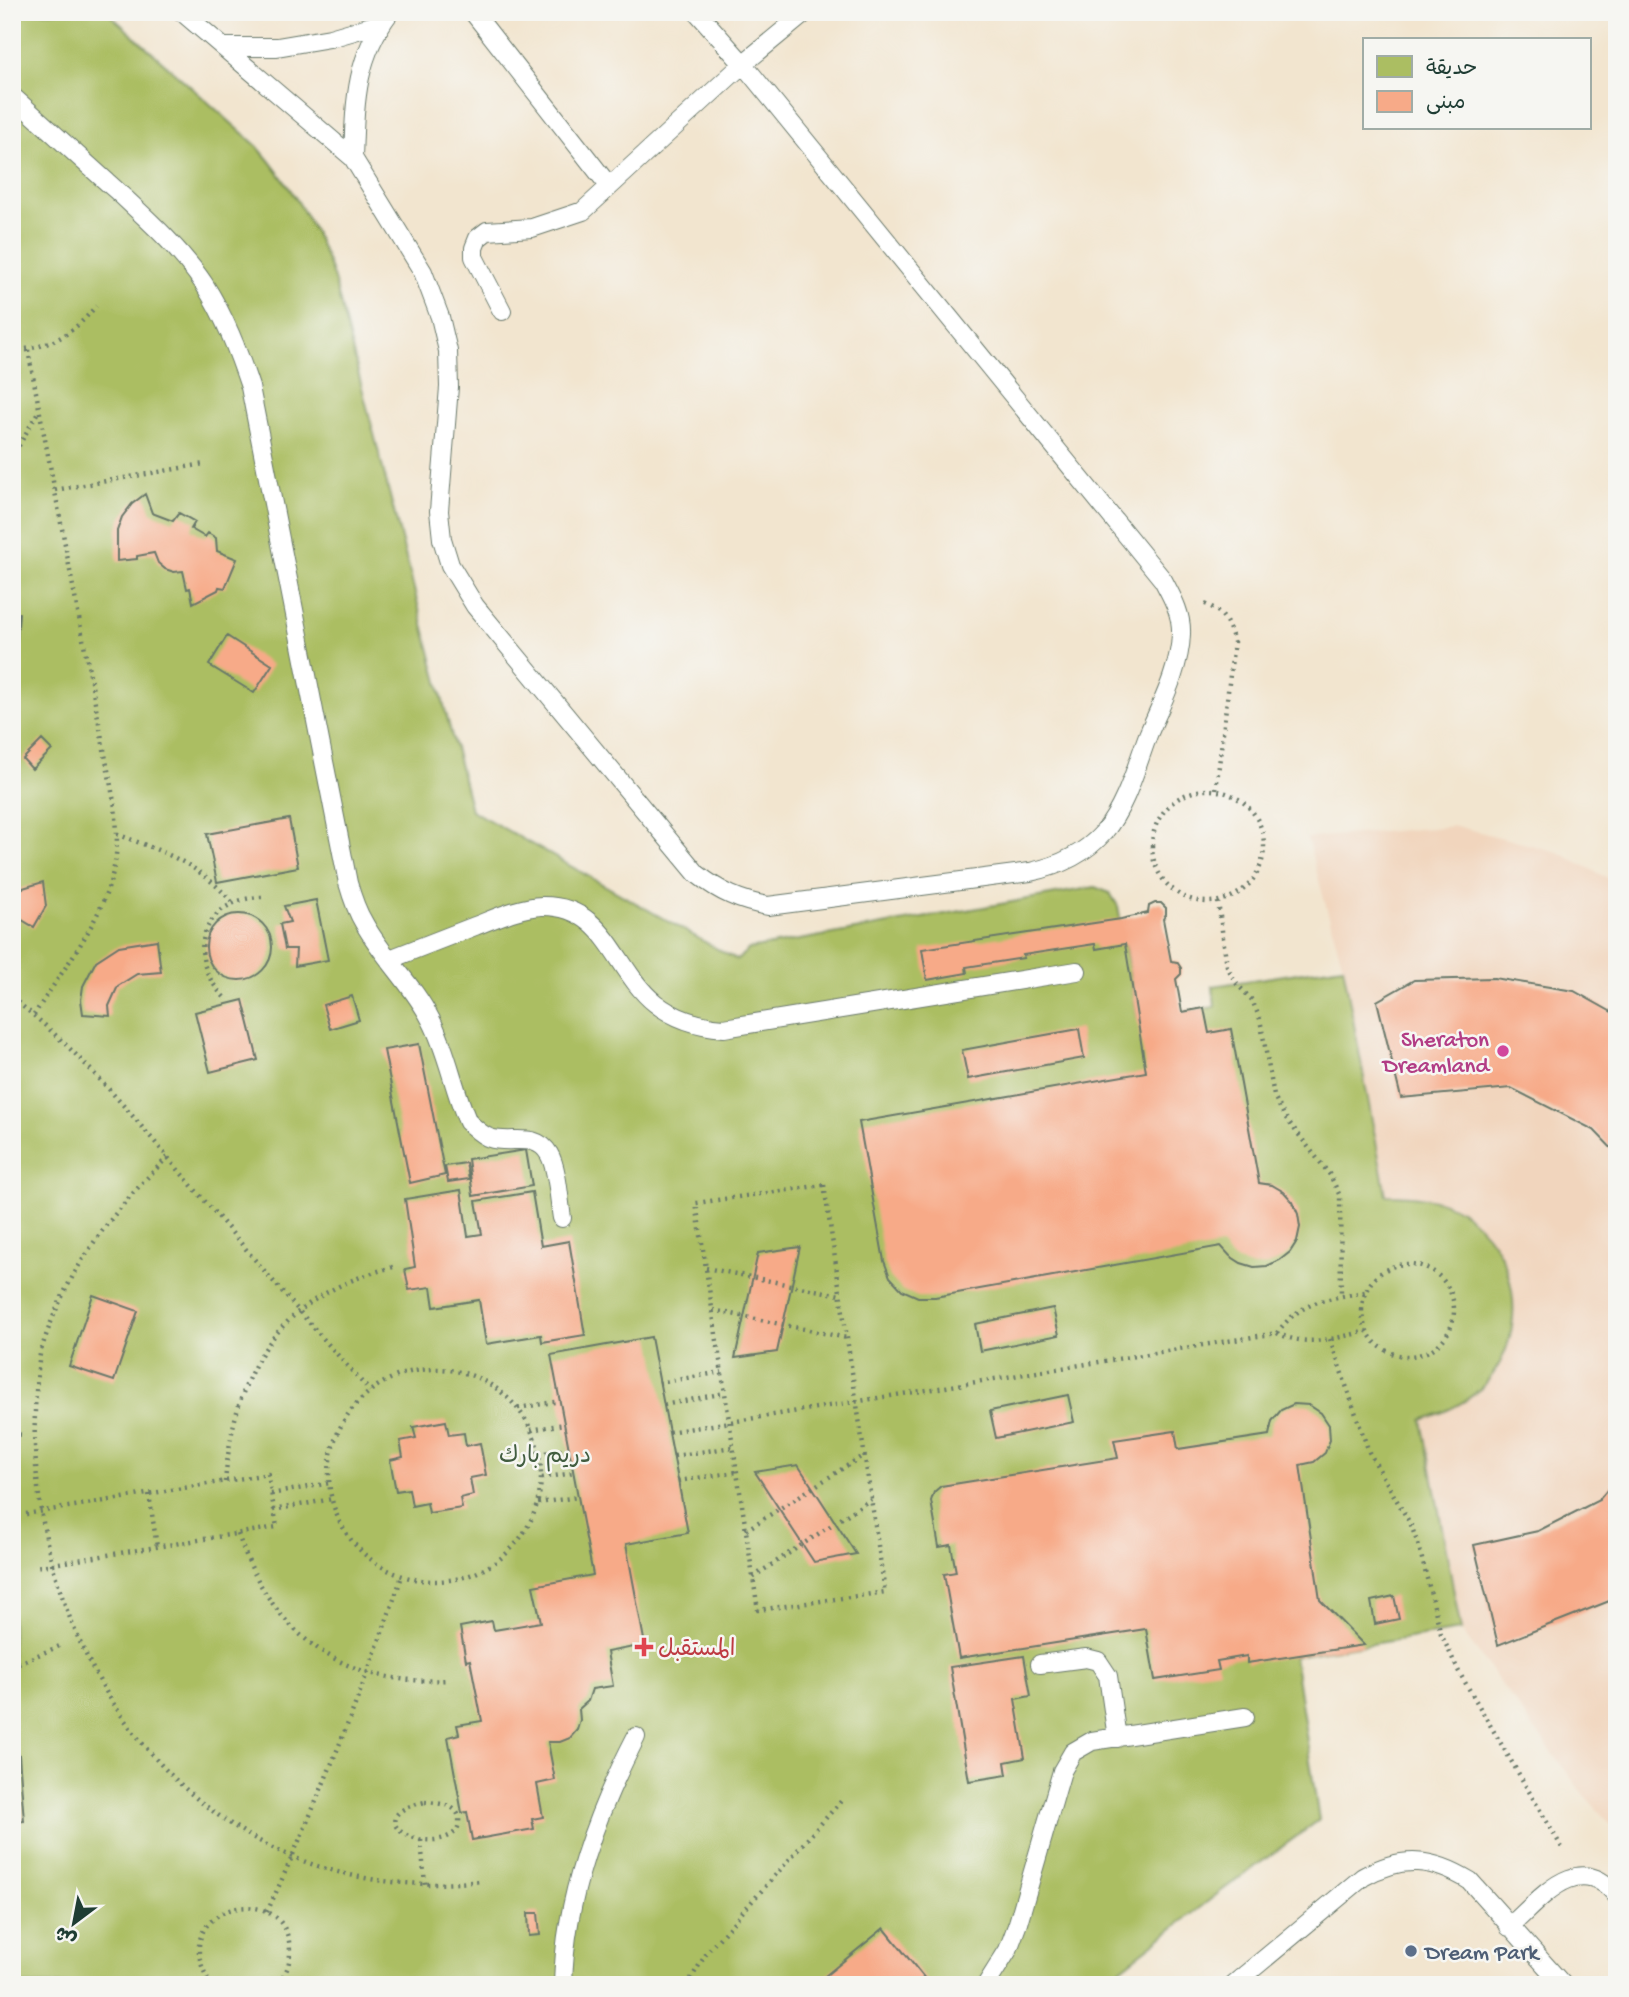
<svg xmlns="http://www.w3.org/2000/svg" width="1629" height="1997" viewBox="0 0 1629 1997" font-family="'Gochi Hand','Playpen Sans Arabic',sans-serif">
  <rect width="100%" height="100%" fill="#f6f6f2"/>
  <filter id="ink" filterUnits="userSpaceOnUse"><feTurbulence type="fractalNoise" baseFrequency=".0143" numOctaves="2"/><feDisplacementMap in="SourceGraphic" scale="14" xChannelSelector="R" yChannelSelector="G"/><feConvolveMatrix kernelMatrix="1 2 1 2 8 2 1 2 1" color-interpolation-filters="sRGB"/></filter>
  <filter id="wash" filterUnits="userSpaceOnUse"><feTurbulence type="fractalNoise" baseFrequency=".00686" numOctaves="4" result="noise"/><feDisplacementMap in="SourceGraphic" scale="28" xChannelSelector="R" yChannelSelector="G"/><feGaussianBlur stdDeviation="1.57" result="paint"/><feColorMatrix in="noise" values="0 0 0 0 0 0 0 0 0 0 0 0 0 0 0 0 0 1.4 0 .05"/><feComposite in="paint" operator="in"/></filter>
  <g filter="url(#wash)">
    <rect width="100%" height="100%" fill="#f2e5cf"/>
    <path fill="#f1d5bd" d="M1456 826 1558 852 1617 883V1831L1583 1794 1461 1630 1422 1419 1447 1412 1411 1195H1386L1343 966 1307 838Z"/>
    <path fill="#abbe62" stroke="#657e4b" stroke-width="2" d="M12 12H107L257 146C292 186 317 229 334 279L471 810 737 960 749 949 1095 887 1110 893 1118 906 1138 1019 1215 1007 1213 986 1343 966 1386 1195C1411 1195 1437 1197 1459 1210 1518 1246 1532 1330 1486 1383 1469 1402 1446 1412 1422 1420L1461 1630 1294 1656 1319 1820 1220 1892 1100 1985H12Z"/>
    <g id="blocks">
      <path fill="#f7aa88" d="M145 494 152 513 173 521 179 513 195 522 191 529 205 537 208 533 216 538 217 551 237 559 225 588 219 587 218 590 193 603 190 588 187 589 183 571 174 572 165 569 158 563 154 553 137 556V559L117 561V531L122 517 132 504Z
        M12 612 19 613 17 643 12 642Z
        M227 636 272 665 254 693 209 665Z
        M42 740 52 750 32 769 23 759Z
        M289 819 298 867 217 882 207 834Z
        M43 882 46 906 34 927 12 914V906L15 901 13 891Z
        M316 900 328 960 295 966 296 949H285L280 924 290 922 284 906Z
        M1155 903H1161L1166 908V914L1163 919 1171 961 1177 962 1181 968V974L1176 979 1182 1012 1204 1008 1209 1033 1231 1029 1259 1183 1272 1185 1284 1192 1293 1202 1298 1214 1300 1227 1297 1241 1290 1252 1280 1260 1267 1266 1254 1267 1241 1263 1230 1256 1221 1246 935 1297H918L902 1290 890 1277 884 1261 859 1122 1146 1072 1125 944 1096 949 1095 944 1023 955 1024 958 966 967 967 973 927 980 922 949 1121 919 1148 913 1149 906Z
        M206 947a33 33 0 1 1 66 0a33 33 0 1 1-66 0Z
        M157 940 161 972 137 974 118 986 109 1006 110 1016 83 1014 81 1000 83 986 96 961 119 946Z
        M1494 978 1574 991 1617 1015V1154L1594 1130 1511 1088 1401 1098 1377 1001 1414 980Z
        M352 996 359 1020 330 1029 323 1005Z
        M243 1000 258 1060 210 1072 195 1012Z
        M1079 1029 1084 1058 968 1079 962 1050Z
        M419 1044 445 1175 410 1183 384 1050Z
        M526 1150 532 1186 473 1196 468 1159Z
        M466 1163 469 1179 448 1182 445 1166Z
        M461 1190 468 1236 482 1234 476 1201 532 1192 541 1246 569 1241 585 1335 542 1342 541 1335 486 1344 479 1300 434 1307 431 1287 409 1290 405 1269 415 1267 405 1199Z
        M800 1247 777 1352 735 1358 758 1253Z
        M93 1295 138 1311 114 1381 69 1366Z
        M1053 1308 1059 1335 980 1351 975 1324Z
        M651 1337 688 1533 626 1544 645 1645 607 1652 613 1686 592 1689 588 1701 579 1709 580 1720 577 1730 570 1738 560 1742H548L555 1780 537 1784 543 1817 532 1819 534 1829 472 1840 467 1812 462 1813 448 1737 459 1734 457 1725 482 1721 470 1660 466 1661 460 1627 492 1621 494 1630 541 1622 533 1586 593 1575 551 1355Z
        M1068 1395 1074 1422 996 1438 990 1411Z
        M1294 1404 1309 1405 1321 1413 1329 1425 1330 1440 1325 1453 1314 1462 1300 1465 1320 1600 1364 1645 1247 1663V1656L1217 1661 1219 1670 1155 1680 1146 1629 959 1658 944 1574 956 1572 951 1545 939 1547 931 1501 934 1492 941 1486 1118 1458 1114 1440 1175 1431 1178 1449 1269 1435 1272 1421 1281 1410Z
        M446 1421 449 1435 464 1433 466 1446 480 1443 486 1475 470 1478 473 1495 460 1498 462 1508 429 1513 427 1503 412 1506 409 1489 396 1491 390 1460 403 1457 400 1441 416 1438 413 1427Z
        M798 1465 856 1554 814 1562 755 1472Z
        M1617 1478V1598L1498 1645 1474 1545 1538 1531 1599 1500Z
        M1394 1596 1399 1619 1375 1624 1371 1601Z
        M1024 1656 1031 1696 1015 1699 1025 1758 1005 1762 1007 1775 969 1781 950 1667Z
        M19 1755 24 1821 12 1822V1756Z
        M528 1913H538L540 1935 529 1936Z
        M884 1928 930 1985H814Z"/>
    </g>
  </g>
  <g filter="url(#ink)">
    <use href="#blocks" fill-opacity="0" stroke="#69786a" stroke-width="2"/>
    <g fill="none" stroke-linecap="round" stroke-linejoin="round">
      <defs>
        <path id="lane" d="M182 12 353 158 423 272 440 317 448 351 449 387 439 511 442 539 450 565 475 606 697 874C720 892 740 901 768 906L1030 872C1059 866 1084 855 1104 832 1126 806 1136 767 1148 735 1161 704 1180 669 1181 634 1182 614 1172 597 1163 580L743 64 697 12
          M473 12 609 186
          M223 47H277L330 38 382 23
          M12 96C47 127 81 159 116 190 147 219 180 248 204 284 225 317 238 351 250 387L348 883C352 897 356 910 364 923 383 958 413 984 431 1020 448 1052 453 1089 468 1122 475 1128 481 1135 490 1138 510 1145 536 1131 549 1154 558 1169 559 1201 562 1218
          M353 158C355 103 355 58 390 12
          M502 311 474 257V248L478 238 487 231 532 228 583 211 743 64 806 12
          M390 959C419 948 447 937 475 926 496 918 519 907 542 906 607 905 614 970 655 1003 675 1019 698 1026 724 1028L1077 971
          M1040 1664 1086 1658 1098 1661 1108 1676 1117 1738
          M1509 1927C1541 1899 1578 1848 1617 1896
          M563 1985C565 1896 596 1814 636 1737
          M986 1985 1008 1950 1018 1923 1062 1771 1073 1752 1092 1741 1245 1717
          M1233 1985 1363 1877C1402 1855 1433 1858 1470 1881L1563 1985"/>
      </defs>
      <use href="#lane" stroke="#69786a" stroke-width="20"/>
      <path stroke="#69786a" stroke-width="4.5" stroke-dasharray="2 5" stroke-linecap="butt" d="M12 350C49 349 73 334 96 306
        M28 350 115 807C117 825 118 844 115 862 105 919 64 967 34 1015
        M12 458 39 410
        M55 490 204 464
        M1205 604C1223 611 1229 624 1234 642L1216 790
        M1152 846a56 56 0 1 1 112 0a56 56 0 1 1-112 0Z
        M117 834C165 853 197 862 232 902
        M1218 902 1227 966 1235 982 1252 1000 1260 1019 1274 1096 1285 1117 1330 1175 1340 1196 1341 1296
        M224 997C182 954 204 898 263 897
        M12 998C81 1051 136 1120 192 1186 251 1255 309 1324 370 1391
        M168 1157C109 1214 64 1274 40 1354 0 1634 190 1916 480 1881
        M824 1185 885 1592 758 1610 696 1203Z
        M1362 1310a46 46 0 1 1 92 0a46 46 0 1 1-92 0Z
        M706 1268 840 1295
        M713 1310 847 1338
        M1277 1333C1301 1300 1328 1299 1365 1292
        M1330 1339 1369 1452 1411 1525 1419 1547 1441 1634 1459 1672 1564 1851
        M329 1475a106 106 0 1 1 212 0a106 106 0 1 1-212 0Z
        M659 1383 722 1372
        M664 1405 725 1393
        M518 1408 560 1401
        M531 1430 564 1424
        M669 1432 1277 1333C1307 1348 1335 1338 1367 1331
        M12 1434 25 1435
        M539 1454 569 1449
        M674 1456 733 1447
        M542 1478 573 1473
        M678 1481 737 1472
        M225 1482C235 1367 278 1296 393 1267
        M149 1494 157 1547
        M271 1494 330 1483
        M538 1503 578 1497
        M273 1510 332 1499
        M26 1514 268 1474 277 1527 35 1567
        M746 1530 864 1455
        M238 1534C271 1632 340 1687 447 1680
        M753 1577 871 1499
        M12 1666 62 1645
        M425 1802C437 1803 461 1804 459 1822 459 1828 455 1833 451 1835 417 1854 358 1816 425 1802Z
        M421 1840 425 1884
        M267 1912C318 1802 363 1690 402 1576
        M212 1985C158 1907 288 1874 290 1951 290 1964 286 1976 276 1985
        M687 1985 708 1951 842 1800"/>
      <use href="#lane" stroke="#fff" stroke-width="18"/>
    </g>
  </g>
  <circle fill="#d1479c" stroke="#f6f6f2" stroke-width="2.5" cx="1503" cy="1051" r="7"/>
  <path fill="#e0444e" stroke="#f6f6f2" stroke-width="2.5" d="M640.5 1636.5h7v7h7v7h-7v7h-7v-7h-7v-7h7z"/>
  <circle fill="#5c6f8a" stroke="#f6f6f2" stroke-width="2.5" cx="1411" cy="1951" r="7"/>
  <g text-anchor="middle" stroke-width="5" stroke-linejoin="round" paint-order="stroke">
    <g font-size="23" fill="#b23c85" stroke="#f6f6f2" text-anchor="end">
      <text x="1489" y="1046">Sheraton<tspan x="1489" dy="26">Dreamland</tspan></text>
    </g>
    <g font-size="23" fill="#425d40" stroke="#f6f6f2">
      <text x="545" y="1462">دريم بارك</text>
    </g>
    <g font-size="23" fill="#be3a42" stroke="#f6f6f2" text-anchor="start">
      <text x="658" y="1655">المستقبل</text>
    </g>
    <g font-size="23" fill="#4e5e75" stroke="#f6f6f2" text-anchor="start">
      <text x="1425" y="1959">Dream Park</text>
    </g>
  </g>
  <rect width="1629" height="1997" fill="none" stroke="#f6f6f2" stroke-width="42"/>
  <rect x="1363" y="38" width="228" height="91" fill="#f6f6f2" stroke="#a0aca6" stroke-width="2"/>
  <rect x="1377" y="56" width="35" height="21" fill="#abbe62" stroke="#a0aca6" stroke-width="2"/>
  <text x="1426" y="74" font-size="21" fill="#1f3d34">حديقة</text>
  <rect x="1377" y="91" width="35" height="21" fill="#f7aa88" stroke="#a0aca6" stroke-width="2"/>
  <text x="1426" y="108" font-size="21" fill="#1f3d34">مبنى</text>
  <g transform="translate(74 1923) rotate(212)" stroke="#f6f6f2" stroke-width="5" paint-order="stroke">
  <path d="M0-5L12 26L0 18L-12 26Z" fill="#1f3d34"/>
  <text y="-10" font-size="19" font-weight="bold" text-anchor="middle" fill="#1f3d34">ش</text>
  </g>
</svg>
